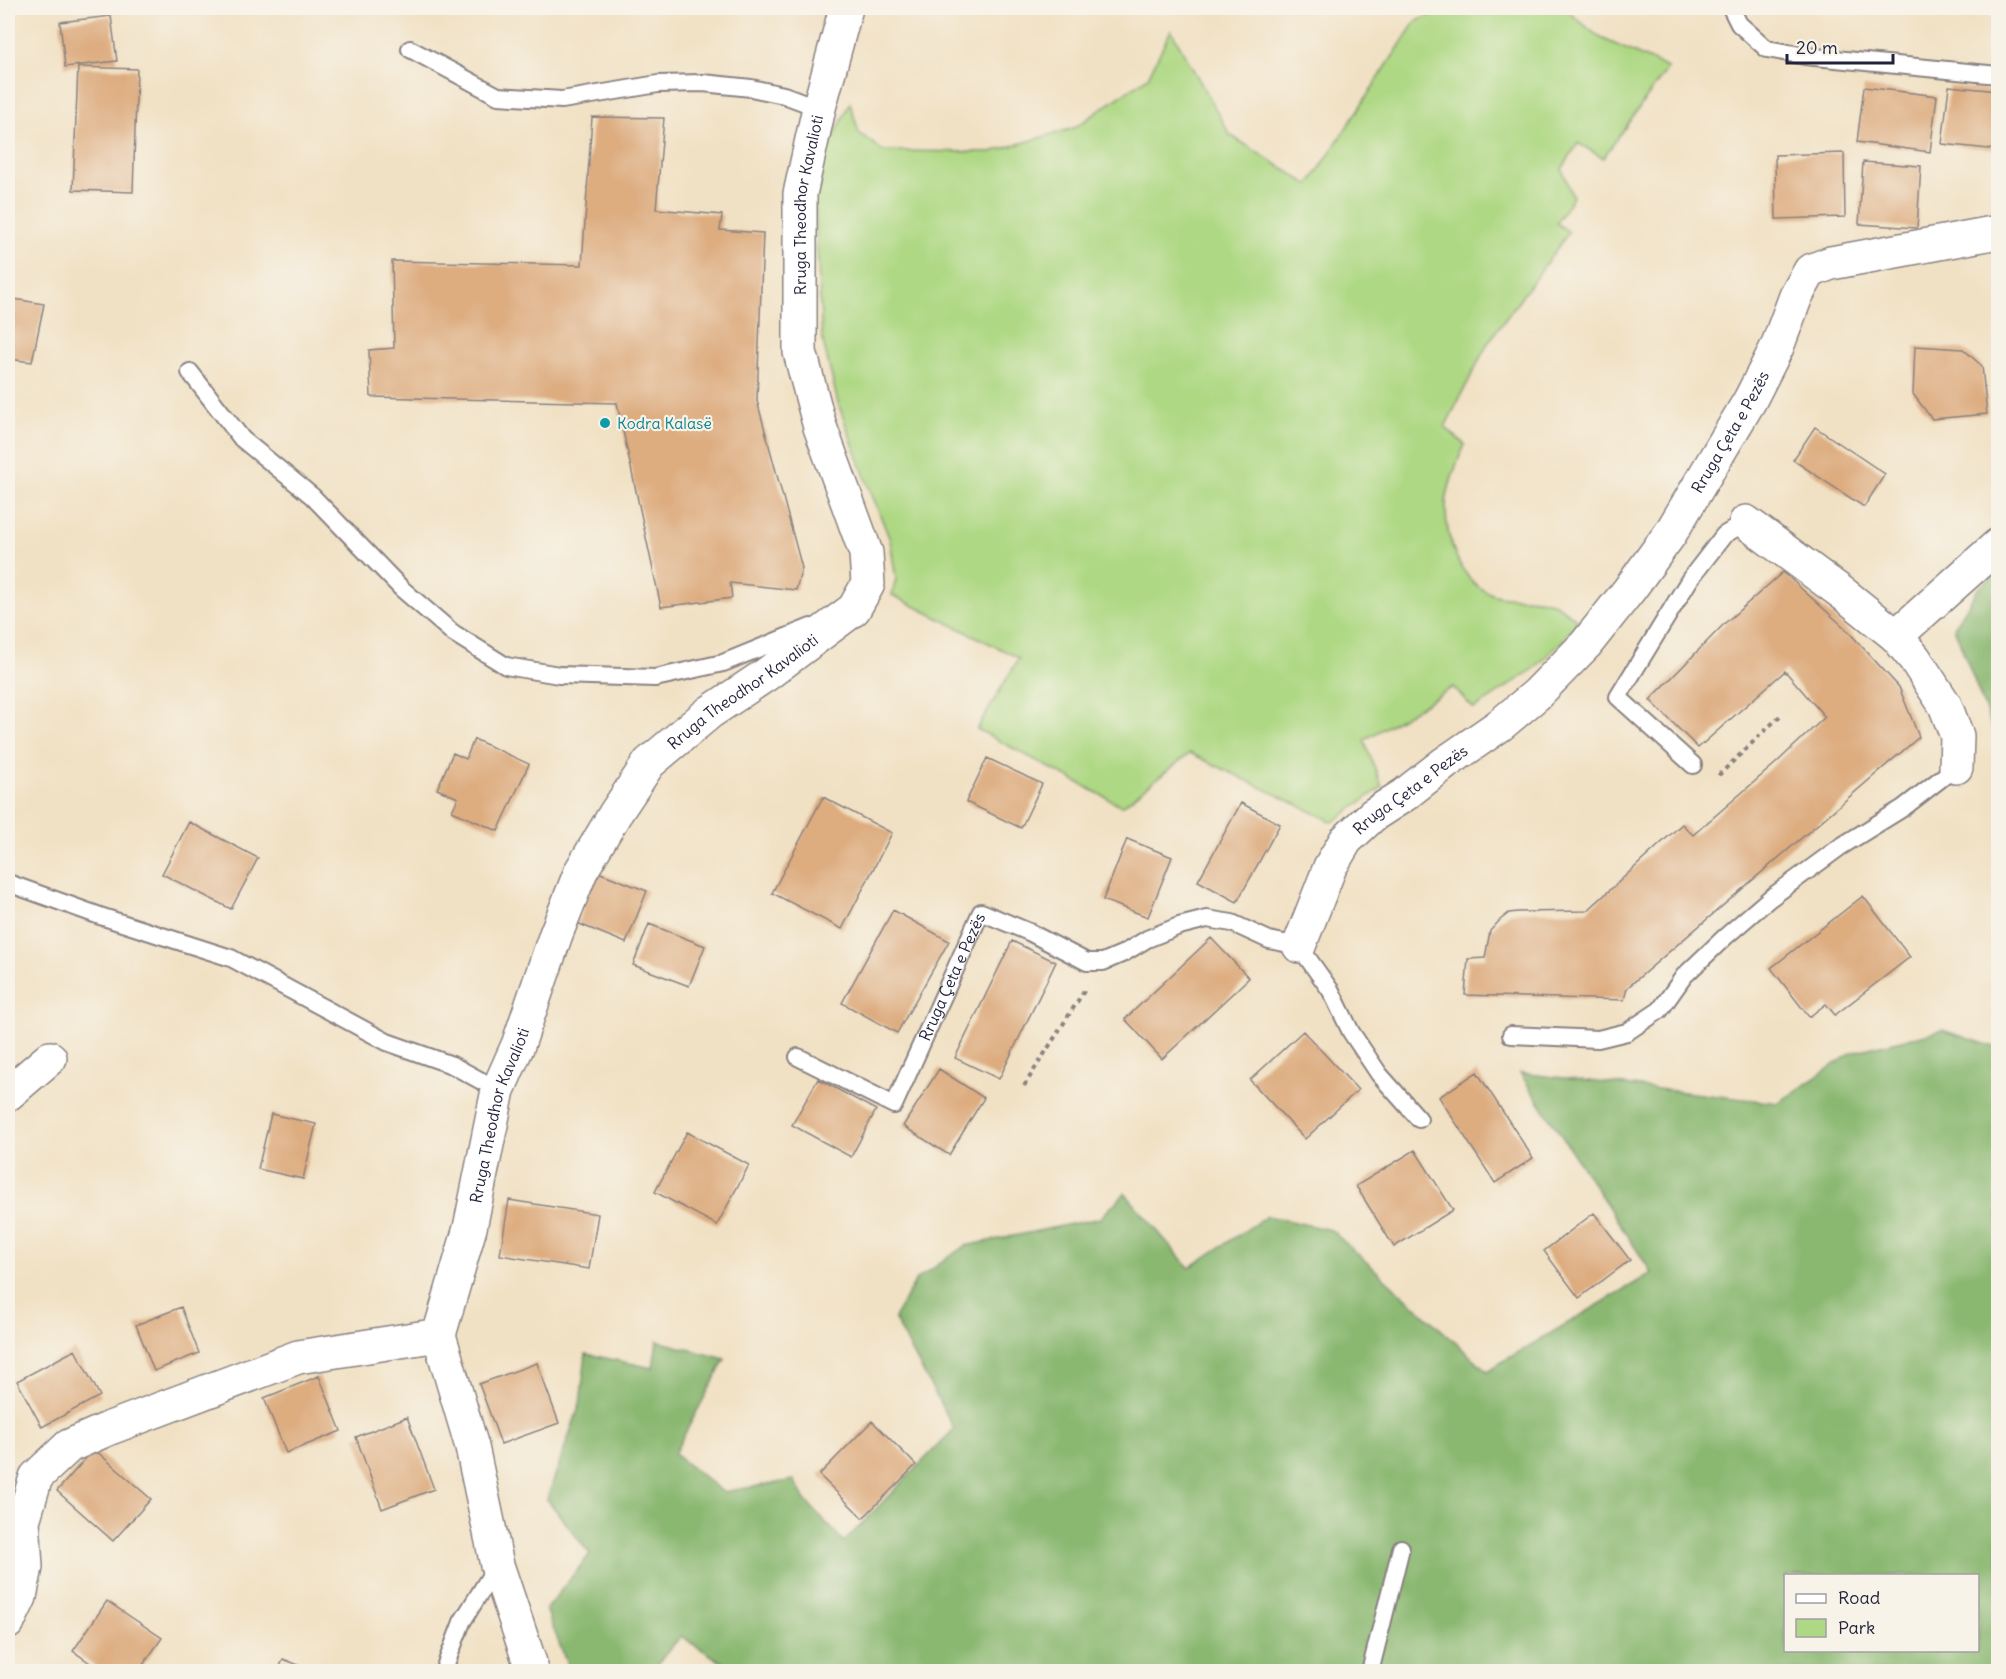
<svg xmlns="http://www.w3.org/2000/svg" width="2006" height="1679" viewBox="0 0 2006 1679" font-family="Delius,sans-serif">
  <rect width="100%" height="100%" fill="#f7f3e8"/>
  <filter id="ink" filterUnits="userSpaceOnUse"><feTurbulence type="fractalNoise" baseFrequency=".0167" numOctaves="2"/><feDisplacementMap in="SourceGraphic" scale="12" xChannelSelector="R" yChannelSelector="G"/><feConvolveMatrix kernelMatrix="1 2 1 2 8 2 1 2 1" color-interpolation-filters="sRGB"/></filter>
  <filter id="wash" filterUnits="userSpaceOnUse"><feTurbulence type="fractalNoise" baseFrequency=".008" numOctaves="4" result="noise"/><feDisplacementMap in="SourceGraphic" scale="24" xChannelSelector="R" yChannelSelector="G"/><feGaussianBlur stdDeviation="1.35" result="paint"/><feColorMatrix in="noise" values="0 0 0 0 0 0 0 0 0 0 0 0 0 0 0 0 0 1.4 0 .05"/><feComposite in="paint" operator="in"/></filter>
  <g filter="url(#wash)">
    <rect width="100%" height="100%" fill="#f1e1c4"/>
    <path fill="#aed883" stroke="#687d5f" stroke-width="1.5" d="M1444 8H1564L1599 37 1668 68 1603 158 1578 143 1562 169 1573 197 1556 223 1569 232 1488 343 1445 427 1465 445C1458 458 1446 491 1446 506 1445 537 1460 583 1492 594 1510 601 1533 595 1551 602 1560 605 1570 615 1578 620L1562 641 1535 668 1474 709 1453 687 1364 740 1382 787 1333 822 1190 753 1122 806 977 729 1019 658 892 595 896 579 890 540 865 477 838 403 822 337 814 190 827 152 850 103 859 133 883 151 991 152 1074 128 1148 77 1171 30 1230 135 1309 185 1415 22Z"/>
    <path fill="#8ab871" stroke="#566d56" stroke-width="1.5" fill-rule="evenodd" d="M1998 571V743L1954 627 1978 589Z
      M1942 1030 1998 1048V1671L737 1672 681 1636 651 1671 570 1672 546 1609 590 1554 547 1499 580 1404 586 1354 653 1368 657 1341 725 1359 674 1454 723 1492 794 1480 805 1500 844 1542 954 1429 894 1318 916 1280 965 1246 1100 1218 1125 1193 1189 1268 1267 1216 1331 1230 1487 1371 1652 1273 1520 1073 1778 1103 1853 1052ZM1786 1576H1978V1650H1786Z"/>
    <g id="blocks">
      <path fill="#ddac7f" d="M111 16 117 61 65 67 60 22Z
        M78 67 137 69 133 192 73 190Z
        M1949 86 1998 91V150L1942 144Z
        M1864 87 1937 96 1930 152 1857 142Z
        M592 117 664 118 656 209 722 215 720 230 763 233 757 401 802 568 796 590 730 583 732 598 661 607 617 403 371 397 369 350 394 348 392 261 582 265Z
        M1844 153 1845 217 1776 219 1775 155Z
        M1863 162 1921 166 1917 228 1859 224Z
        M8 298 44 304 32 362 8 359Z
        M1915 346 1963 349 1982 366 1987 414 1932 419 1913 394Z
        M1815 427 1885 474 1864 507 1793 460Z
        M1783 572 1845 628 1899 687 1919 737 1627 988 1624 1000 1465 995 1468 959 1485 958 1490 931 1500 920 1509 913 1518 912 1587 911 1682 824 1693 835 1776 763 1825 717 1785 671 1698 748 1650 700 1725 623Z
        M474 739 529 764 498 831 452 811 458 798 437 789 453 753 466 759Z
        M987 758 1042 784 1021 828 966 802Z
        M823 797 892 833 842 929 772 893Z
        M1241 803 1280 824 1237 902 1198 881Z
        M189 822 258 858 231 909 162 874Z
        M1127 839 1172 857 1148 917 1103 900Z
        M598 872 647 891 626 943 577 923Z
        M1863 896 1910 957 1835 1015 1826 1004 1809 1017 1771 968Z
        M893 910 949 941 897 1033 842 1003Z
        M649 924 705 946 689 986 633 965Z
        M1211 938 1249 978 1162 1059 1125 1019Z
        M1012 941 1056 962 999 1079 955 1058Z
        M1303 1031 1358 1090 1305 1139 1250 1080Z
        M939 1069 984 1098 949 1155 903 1126Z
        M1477 1072 1533 1158 1495 1183 1439 1097Z
        M818 1079 876 1110 851 1157 792 1125Z
        M271 1114 316 1124 303 1179 258 1169Z
        M687 1132 749 1165 717 1225 655 1192Z
        M1415 1150 1453 1210 1394 1247 1356 1186Z
        M509 1200 598 1214 589 1269 500 1255Z
        M1594 1213 1630 1260 1579 1298 1544 1251Z
        M181 1307 199 1353 154 1371 136 1325Z
        M75 1350 100 1396 42 1427 17 1381Z
        M537 1363 559 1423 501 1444 479 1384Z
        M319 1376 341 1431 286 1453 264 1398Z
        M407 1417 434 1489 382 1509 356 1437Z
        M872 1421 916 1465 863 1518 819 1475Z
        M94 1449 151 1499 113 1541 57 1491Z
        M107 1601 162 1638 138 1672H103L73 1651Z
        M283 1659 314 1671V1672H278Z"/>
    </g>
  </g>
  <g filter="url(#ink)">
    <use href="#blocks" fill-opacity="0" stroke="#8a8280" stroke-width="1.5"/>
    <g fill="none" stroke-linecap="round" stroke-linejoin="round">
      <defs>
        <g id="lane">
          <path d="M1731 8 1739 24 1767 49 1805 56 1998 75"/>
          <path d="M410 49 498 96 562 100 658 84 703 83 751 88 784 95 819 108"/>
          <path d="M190 372 242 439 312 496 402 589 453 633 506 666 559 675 655 678 723 663 811 627"/>
          <path d="M1693 765 1618 697 1690 579 1724 535 1746 522"/>
          <path d="M8 883 100 916 231 958 387 1042 452 1065 498 1090"/>
          <path d="M1511 1035 1598 1039 1627 1032 1660 1010 1684 976 1725 937 1769 899 1840 847 1903 808 1956 767"/>
          <path id="s1" d="M798 1057 894 1105 981 912 1029 932 1087 962H1103L1124 953 1147 939 1179 926 1207 919 1232 923 1269 940 1299 946 1331 991 1351 1032 1379 1074 1419 1119"/>
          <path d="M443 1672 462 1622 497 1565"/>
          <path d="M1370 1672 1401 1548"/>
        </g>
        <g id="street">
          <path d="M1746 522 1845 595 1896 636 1915 659 1945 705 1957 736 1956 767"/>
          <path d="M1896 636 1998 545"/>
          <path id="s2" d="M1299 946 1330 867 1346 840 1373 815 1404 795 1445 763 1500 725 1536 695 1586 644 1629 590 1670 534 1750 400 1777 347 1796 296 1810 271 1831 263 1998 232"/>
          <path d="M8 1094 50 1058"/>
          <path d="M8 1622 20 1597 26 1567 23 1521 36 1477 69 1446 110 1428 298 1357 439 1335"/>
          <path id="s3" d="M531 1672V1666L497 1565 472 1447 439 1335 470 1228 498 1090 518 1045 556 934 581 871 615 814 649 763 710 712 767 674 854 609 868 584 866 553 820 427 800 352V194L819 108 846 8"/>
        </g>
      </defs>
      <use href="#lane" stroke="#8a8280" stroke-width="20"/>
      <use href="#street" stroke="#8a8280" stroke-width="36"/>
      <path stroke="#8a8280" stroke-width="4" stroke-dasharray="4.5 4.5" stroke-linecap="butt" d="M1718 773 1720 774 1783 713
        M1024 1086 1086 988"/>
      <use href="#lane" stroke="#fff" stroke-width="16"/>
      <use href="#street" stroke="#fff" stroke-width="33"/>
    </g>
  </g>
  <circle fill="#0f9aa8" stroke="#f7f3e8" stroke-width="2" cx="605" cy="423" r="6"/>
  <g text-anchor="middle" stroke-width="4.5" stroke-linejoin="round" paint-order="stroke">
    <g font-size="16" fill="#22223b" stroke="#f7f3e8">
      <text dy="6" stroke="none"><textPath href="#s3" startOffset="1640">Rruga Theodhor Kavalioti</textPath></text>
      <text dy="6" stroke="none"><textPath href="#s2" startOffset="684">Rruga Çeta e Pezës</textPath></text>
      <text dy="6" stroke="none"><textPath href="#s3" startOffset="1082">Rruga Theodhor Kavalioti</textPath></text>
      <text dy="6" stroke="none"><textPath href="#s2" startOffset="198">Rruga Çeta e Pezës</textPath></text>
      <text dy="6" stroke="none"><textPath href="#s1" startOffset="248">Rruga Çeta e Pezës</textPath></text>
      <text dy="6" stroke="none"><textPath href="#s3" startOffset="578">Rruga Theodhor Kavalioti</textPath></text>
    </g>
    <g font-size="16" fill="#0d838f" stroke="#f7f3e8" text-anchor="start">
      <text x="617" y="429">Kodra Kalasë</text>
    </g>
  </g>
  <rect width="2006" height="1679" fill="none" stroke="#f7f3e8" stroke-width="30"/>
  <rect x="1784" y="1574" width="195" height="78" fill="#f7f3e8" stroke="#a29fa3" stroke-width="1.5"/>
  <rect x="1796" y="1594" width="30" height="9" fill="#ffffff" stroke="#a29fa3" stroke-width="1.5"/>
  <text x="1838" y="1604" font-size="18" fill="#22223b">Road</text>
  <rect x="1796" y="1619" width="30" height="18" fill="#aed883" stroke="#a29fa3" stroke-width="1.5"/>
  <text x="1838" y="1634" font-size="18" fill="#22223b">Park</text>
  <path d="M1787 54v9h106v-9" fill="none" stroke="#22223b" stroke-width="3"/>
  <text x="1796" y="54" font-size="18" fill="#22223b" stroke="#f7f3e8" stroke-width="4.5" paint-order="stroke">20 m</text>
</svg>
